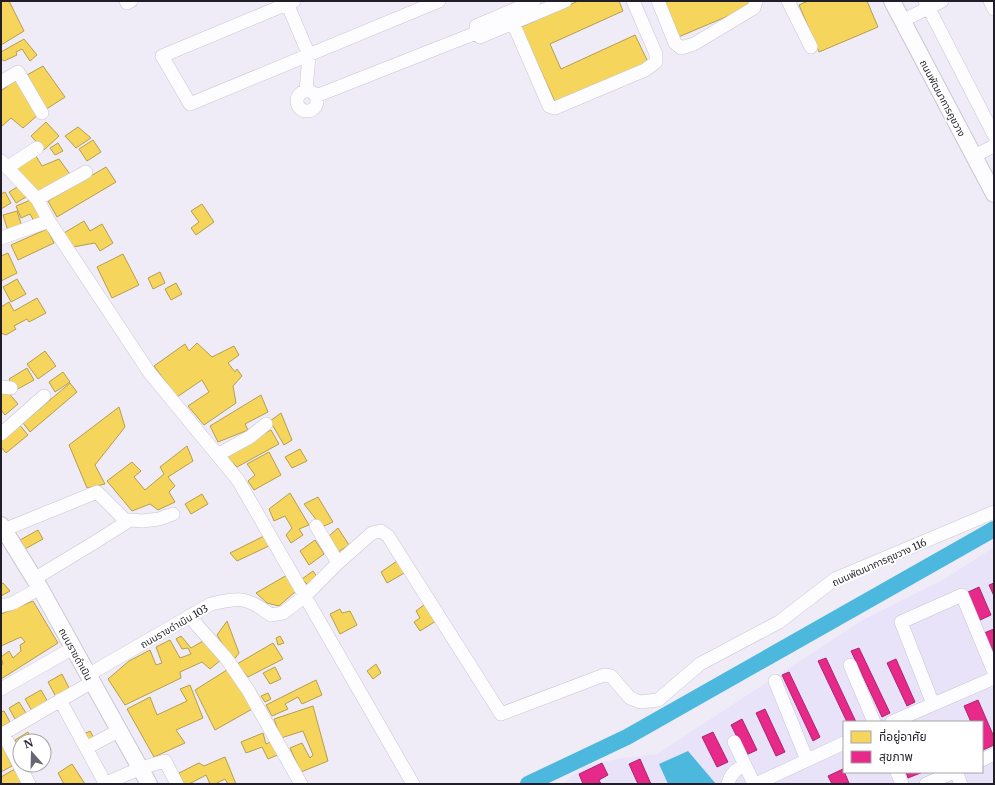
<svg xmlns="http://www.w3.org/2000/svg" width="995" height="785" viewBox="0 0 995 785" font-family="Merriweather,'Noto Sans Thai',serif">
  <rect width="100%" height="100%" fill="#efecf8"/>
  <path fill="#e9e3f9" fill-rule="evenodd" d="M994 547V784H563L584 766 622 758 657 754 861 621 946 578ZM844 722H982V772H844Z"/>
  <path fill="#4db8dd" d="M688 751 716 784H668L659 764Z"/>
  <path fill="#f6d55c" stroke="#b69e4d" d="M1 1H9L24 31 1 45Z
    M578 1H619L623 11 550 44 561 69 635 35 648 62 556 104 521 27Z
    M660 1H754V5L676 38Z
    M808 1H867L878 27 819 52 799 5Z
    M24 39 37 55 30 61 22 49 16 52 17 55 4 61 1 59V52Z
    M43 66 65 97 45 110 27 75Z
    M18 78 39 114 23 128 11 118 1 127V91Z
    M46 122 59 136 44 150 31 136Z
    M78 127 91 138 76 148 65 136Z
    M93 140 101 152 87 161 79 149Z
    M58 143 63 151 55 155 50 148Z
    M36 156 42 166 59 159 72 177 41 195 15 169Z
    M106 167 116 182 57 217 48 201Z
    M19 186 26 197 16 203 9 192Z
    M5 192 11 203 1 209V194Z
    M33 199 42 219 35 223 30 214 21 218 16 206Z
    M202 204 214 222 196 235 191 228 199 222 191 211Z
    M17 211 22 227 8 231 3 215Z
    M84 221 90 231 102 224 113 243 100 251 95 243 73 247 64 233Z
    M47 229 54 243 18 260 11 245Z
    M8 253 17 273 1 281V256Z
    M123 254 139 285 112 298 97 267Z
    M160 272 165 283 153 289 148 278Z
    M17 279 26 294 11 302 3 287Z
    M176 283 182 294 171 300 165 289Z
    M37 298 46 313 29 322 27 319 14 326 16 329 6 335 1 333V307L9 302 14 311Z
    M197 343 212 357 234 346 239 355 228 363 235 372 237 369 242 376 233 386 236 403 204 425 188 406 209 392 202 380 177 397 154 366 185 344 189 351Z
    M45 351 56 366 38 379 27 364Z
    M27 368 34 380 16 390 9 379Z
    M63 372 70 382 55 392 49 382Z
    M70 383 77 392 30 432 23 423Z
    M6 390 18 404 5 415 1 410V395Z
    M261 395 268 412 245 424 248 430 218 442 210 426Z
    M119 407 125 427 95 465 105 484 87 488 69 445Z
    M281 413 292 440 284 445 270 421Z
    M18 423 28 435 6 453 1 447V438Z
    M271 430 279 444 237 467 224 454Z
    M187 446 193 461 168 477 175 486 169 492 175 502 158 510 150 504 132 511 107 481 132 462 141 471 134 477 145 490 164 474 160 467Z
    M300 449 307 461 292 468 285 457Z
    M269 452 281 475 254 490 248 481 255 475 247 464Z
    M290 493 309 525 299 529 303 535 291 543 286 535 292 528 285 516 274 521 269 509Z
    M202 494 208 504 191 514 185 504Z
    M318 497 333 522 322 527 304 504Z
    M338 528 349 545 338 552 329 536Z
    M38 530 43 539 25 549 20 540Z
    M266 535 271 545 237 561 230 553Z
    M315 540 324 554 309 565 300 551Z
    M397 561 406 572 387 583 381 572Z
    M313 571 318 578 309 586 302 579Z
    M287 575 296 591 279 606 267 603 256 593Z
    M3 583 10 591 1 596V584Z
    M33 601 58 643 1 679V665L3 664 1 657 9 651 13 658 21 651 20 645 25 642 21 637 1 646V614Z
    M425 604 436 621 420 631 414 622 420 618 416 611Z
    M340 609 342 613 350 611 357 625 340 634 330 614Z
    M227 621 239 653 233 661 217 635Z
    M181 636 191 648 203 641 222 659 210 669 202 662 180 672 181 678 125 705 108 679 129 661 150 650 156 665 162 663 156 647 170 640 180 658 191 654 188 648 182 649 176 639Z
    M280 636 284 643 278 645 276 638Z
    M273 643 283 659 248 677 237 664Z
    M376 664 381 673 373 679 367 671Z
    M275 667 281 679 270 684 263 673Z
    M230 668 254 708 215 730 195 690Z
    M62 674 70 690 56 697 48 682Z
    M316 680 322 695 302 704 298 697 285 704 288 709 272 716 266 705Z
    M190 685 203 718 176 730 185 743 154 757 127 709 150 697 157 715 187 701 180 689Z
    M41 690 48 702 32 711 25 699Z
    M268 693 271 699 265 702 261 696Z
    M19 702 26 713 15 719 9 708Z
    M313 706 328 761 301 772 290 748 302 743 310 758 313 755 303 731 281 738 274 719Z
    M4 711 10 722 1 727V712Z
    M90 731 94 738 89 742 84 734Z
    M28 732 32 741H20V748L15 740Z
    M263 733 266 744 272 741 280 754 268 759 262 747 246 753 241 742Z
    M1 741 12 766 1 772Z
    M225 757 236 784H228L225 779 215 784H210L206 775 189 784H184L179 773 199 763 204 766Z
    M72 764 85 784H64L58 773Z
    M15 769 23 784H1V777Z"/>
  <path fill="#e7298a" stroke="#ac266d" d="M994 583V596L989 585Z
    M979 587 991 615 978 621 966 593Z
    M994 629V657L984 633Z
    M859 648 890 713 882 717 851 651Z
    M826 658 856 722H847L818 661Z
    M896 659 915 702 907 706 887 663Z
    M789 672 820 737 813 741 782 675Z
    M978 700 994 737V745L983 750 982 722H971L964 706Z
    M765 709 785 752 776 756 756 713Z
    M742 719 757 750 746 755 731 725Z
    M713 732 728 762 717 767 702 737Z
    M640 759 651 784H638L629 764Z
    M602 763 608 775 599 780 601 784H583L579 774Z
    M843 769 849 783 832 784 828 776Z
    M906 772H923L908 778Z"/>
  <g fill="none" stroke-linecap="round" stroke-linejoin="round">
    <path stroke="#4db8dd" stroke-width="16" d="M528 784 627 737 994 529"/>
    <defs>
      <path id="minor" d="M126 1 127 3 131 1
        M286 1 309 55 306 91
        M294 1 162 56 190 104 439 1
        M534 1 476 26V33L480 37 482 36 565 1
        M658 1 675 43 681 48 694 44 754 8 756 1
        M788 1 811 47
        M925 1 994 135
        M990 1 994 9
        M902 21 942 1
        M513 23 549 106 555 108 645 70 656 62V54L633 1
        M1 82 18 72 42 113
        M297 101a10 10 0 1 1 20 0a10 10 0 1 1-20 0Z
        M316 96 476 33
        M974 156 994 146
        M1 161 37 199 49 221 149 372 238 480 413 784
        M8 167 37 148
        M37 199 86 172
        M1 238 49 221
        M1 387 11 388
        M1 434 44 396
        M217 455 250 437 266 424
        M1 531 97 492 126 521
        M338 563 372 533 381 531 388 536 501 714 604 675 611 676 630 698 640 702 658 700 700 664 779 622 835 579 994 512
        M34 579 92 544 130 520 142 521 159 519 173 514
        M1 606 13 603 40 588
        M189 616 226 658 248 690 301 784
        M850 665 874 722
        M88 675 211 604C240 597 247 597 271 615L283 613 305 596 338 563 316 526
        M775 681 807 760
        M1 689 73 648
        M60 700 105 783
        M933 704 901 622 962 595 994 672
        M892 722 994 678
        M3 733 29 784
        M1 735 92 682
        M734 742 754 784
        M86 748 120 730
        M982 760 994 754
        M897 772 902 784
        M956 772 961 784
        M104 784 141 768 165 761 177 784
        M728 784C730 775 736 768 745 766
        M756 784 844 743
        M926 784 954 772"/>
      <path id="major" d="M892 1 994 194
        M1 525 40 588 149 784"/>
    </defs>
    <use href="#minor" stroke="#c8c6d0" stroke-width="14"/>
    <use href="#major" stroke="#c8c6d0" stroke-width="18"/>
    <use href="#minor" stroke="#fdfcfe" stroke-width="13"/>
    <use href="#major" stroke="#fdfcfe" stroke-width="16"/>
  </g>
  <g text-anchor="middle" stroke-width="4" stroke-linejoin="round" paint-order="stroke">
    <g font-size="10" fill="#211e29" stroke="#fff">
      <text transform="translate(943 98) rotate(62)" y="4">ถนนพัฒนาการคูขวาง</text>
      <text transform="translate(879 562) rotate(-24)" y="4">ถนนพัฒนาการคูขวาง 116</text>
      <text transform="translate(174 626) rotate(-30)" y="4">ถนนราขดำเนิน 103</text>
      <text transform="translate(76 654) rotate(61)" y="4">ถนนราขดำเนิน</text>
    </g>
  </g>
  <rect width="995" height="785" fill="none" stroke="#211e29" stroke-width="4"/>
  <rect x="843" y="721" width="140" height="52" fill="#ffffff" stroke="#a6a5a9"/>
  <rect x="851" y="731" width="20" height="12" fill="#f6d55c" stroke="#a6a5a9"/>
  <text x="879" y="741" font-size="12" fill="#211e29">ที่อยู่อาศัย</text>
  <rect x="851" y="751" width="20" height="12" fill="#e7298a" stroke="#a6a5a9"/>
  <text x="879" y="761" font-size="12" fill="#211e29">สุขภาพ</text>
  <g transform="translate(32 753) rotate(340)"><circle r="19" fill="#ffffff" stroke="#a6a5a9"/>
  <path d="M0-3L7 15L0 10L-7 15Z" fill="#696671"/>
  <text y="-6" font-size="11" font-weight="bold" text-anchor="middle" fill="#211e29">N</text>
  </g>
</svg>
